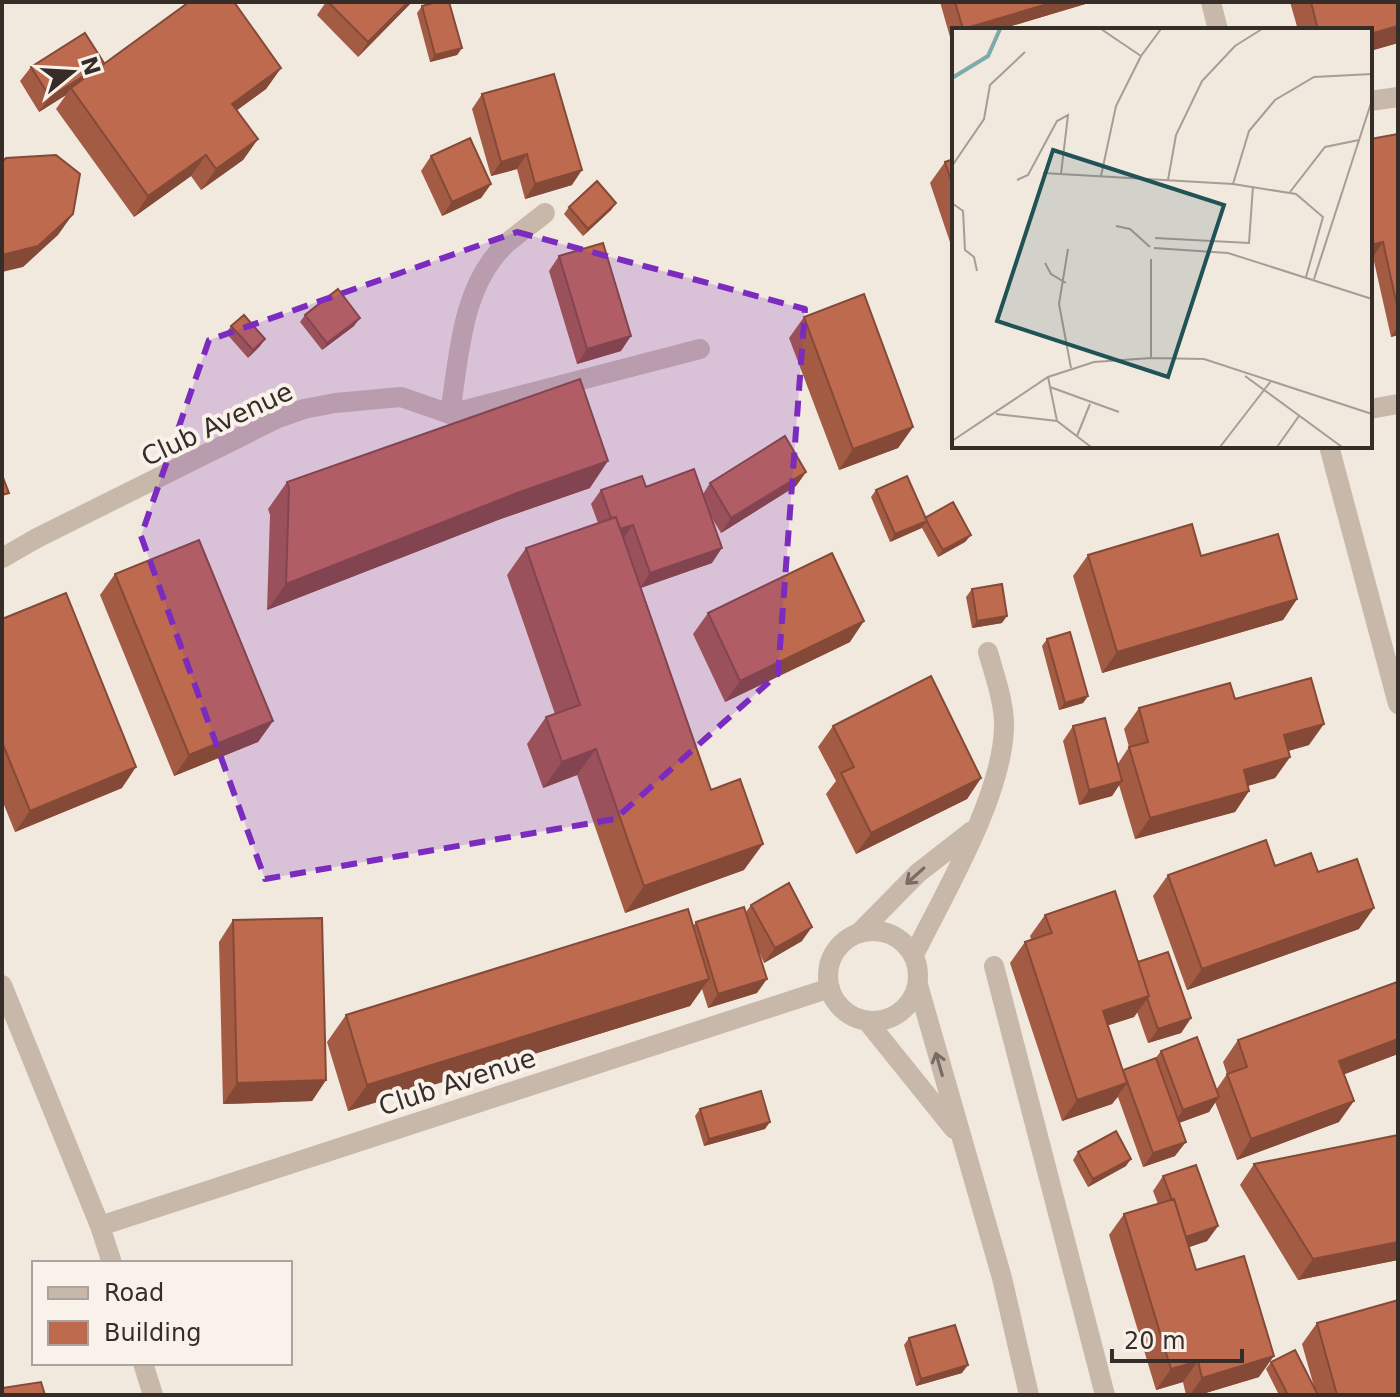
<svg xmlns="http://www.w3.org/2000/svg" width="1400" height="1397" viewBox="0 0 1400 1397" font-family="'DejaVu Sans',sans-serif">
  <rect width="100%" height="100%" fill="#f1e8de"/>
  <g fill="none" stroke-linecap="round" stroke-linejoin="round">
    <path stroke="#c8b8aa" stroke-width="20" d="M1211 2 1218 30
      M1370 101 1398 97
      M1370 409 1398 404
      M450 414C459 357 461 286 506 244 518 233 532 224 545 213
      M1329 446 1398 704
      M2 558 37 538 278 418 304 409 335 403 401 397 450 414 700 349
      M828 976a45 45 0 1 1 90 0a45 45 0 1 1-90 0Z
      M861 931 918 873 972 831
      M914 955C945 892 1001 799 1004 729 1005 704 995 677 988 652
      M994 966 1105 1395
      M2 985 100 1226 112 1263
      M918 985 1002 1278 1029 1395
      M867 1021 954 1129
      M100 1226 830 988
      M143 1363 153 1395"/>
  </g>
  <path fill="#a35b44" d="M326 2H412L358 57 317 15Z
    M940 2H1092L998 30H954V43L952 44Z
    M1290 2H1398V43L1370 51V30H1298Z
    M422 6 462 48 457 55 430 62 417 13Z
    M104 63 281 68 266 89 237 110 258 139 243 160 201 190 191 176 134 217 56 109 66 95 39 112 20 81 31 67Z
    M482 94 572 185 525 199 517 169 491 176 472 109Z
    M1398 134V335L1391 337 1373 257 1370 258V139Z
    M431 156 491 184 481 198 442 216 421 171Z
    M954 159V254L930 183 945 162Z
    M616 203 611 210 583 236 564 214 569 207Z
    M559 256 621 351 577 364 549 271Z
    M305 315 354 326 322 350 300 322Z
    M804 317 913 427 898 448 839 470 789 338Z
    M231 326 265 339 260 346 248 358 226 333Z
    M806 472 796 486 721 533 710 515 712 563 641 588 711 790 744 870 625 913 577 775 543 788 527 744 546 717 555 714 507 575 526 548 598 523 591 504 601 490 646 487 703 494 710 483Z
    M287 482 590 488 498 520 267 610 270 515 268 509Z
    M876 490 925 518 971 535 965 542 938 557 922 528 890 542 871 497Z
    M1088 555 1201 556 1297 599 1283 620 1102 673 1073 576Z
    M115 574 273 721 258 742 174 776 100 595Z
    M972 589 1002 623 972 628 966 597Z
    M708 613 850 642 725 702 693 634Z
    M2 619 122 788 15 832 2 800Z
    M1047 639 1088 696 1083 703 1059 710 1042 646Z
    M1235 699 1309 745 1288 751 1290 757 1275 778 1248 786 1249 791 1235 812 1135 839 1119 785 1112 796 1079 805 1063 741 1073 726 1117 765 1129 747 1124 729 1139 708Z
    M833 726 981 778 967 799 856 854 826 794 836 781 818 747Z
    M1275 866 1318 872 1359 929 1187 990 1153 896 1168 875Z
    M751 905 802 941 764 963 759 952 757 993 708 1008 702 989 690 1006 348 1111 327 1042 346 1015 693 926 696 922 746 912Z
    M1045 915 1138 962 1191 1018 1181 1033 1148 1043 1137 1012 1134 1017 1108 1025 1123 1071 1155 1059 1161 1051 1216 1090 1227 1074 1223 1062 1238 1040 1398 1054 1344 1074 1339 1122 1237 1160 1215 1102 1209 1112 1179 1123 1175 1156 1143 1167 1118 1097 1112 1104 1062 1121 1010 963 1025 942 1031 939 1030 936Z
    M233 920 326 1080 312 1101 223 1104 219 942Z
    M700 1109 765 1129 704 1146 695 1116Z
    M1078 1152 1126 1166 1088 1187 1073 1160Z
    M1254 1164 1398 1260 1298 1280 1240 1185Z
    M1163 1176 1218 1226 1207 1241 1189 1247 1196 1270 1259 1377 1199 1395H1186L1183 1382 1156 1390 1109 1235 1124 1214 1158 1204 1153 1191Z
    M1317 1323 1398 1395H1279L1266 1369 1271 1362 1315 1390 1302 1344Z
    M909 1338 962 1373 916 1386 904 1345Z"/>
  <path fill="#854a37" d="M408 2H412L358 57 368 42Z
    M1054 2H1092L998 30H962Z
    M1398 26V43L1370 51V34Z
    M462 48 457 55 430 62 435 55Z
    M104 63 71 88 66 95 39 112 50 97Z
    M281 68 266 89 217 125 232 104Z
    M258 139 243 160 201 190 216 169Z
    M527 154 517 169 491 176 501 162Z
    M206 155 191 176 134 217 148 196Z
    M582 170 572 185 525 199 535 184Z
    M491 184 481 198 442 216 452 202Z
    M616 203 611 210 583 236 588 229Z
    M73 214 58 235 23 267 2 272V255Z
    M1383 242 1373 257 1370 258V245Z
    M360 318 354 326 322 350 327 343Z
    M1398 326V335L1391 337Z
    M631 336 621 351 577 364 587 349Z
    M265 339 260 346 248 358 253 350Z
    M913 427 898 448 839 470 853 449Z
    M608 461 590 488 498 520 267 610 286 584 517 493Z
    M806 472 796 486 721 533 731 518Z
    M927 521 921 528 890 542 895 534Z
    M633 525 623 539 615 531Z
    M971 535 965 542 938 557 943 550Z
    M722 548 712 563 640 588 650 573Z
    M1297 599 1283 620 1102 673 1117 652Z
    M1007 616 1002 623 972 628 977 621Z
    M864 621 850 642 725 702 740 681Z
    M1088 696 1083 703 1059 710 1065 703Z
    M273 721 258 742 174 776 189 755Z
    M1324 724 1309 745 1270 756 1284 735Z
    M596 749 577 775 543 788 562 762Z
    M1290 757 1275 778 1229 791 1244 770Z
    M136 767 122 788 15 832 30 811Z
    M981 778 967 799 856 854 871 833Z
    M1122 781 1112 796 1079 805 1089 790Z
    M1249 791 1235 812 1135 839 1150 818Z
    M763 844 744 870 625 913 644 886Z
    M1374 908 1359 929 1187 990 1202 969Z
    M812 927 802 941 764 963 775 948Z
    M709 979 690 1006 348 1111 367 1085Z
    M767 979 757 993 708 1008 718 994Z
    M1149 996 1134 1017 1088 1032 1103 1011Z
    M1191 1018 1181 1033 1148 1043 1158 1029Z
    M1398 1039V1054L1324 1082 1339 1061Z
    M326 1080 312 1101 223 1104 237 1083Z
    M1127 1083 1112 1104 1062 1121 1077 1100Z
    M1219 1097 1209 1112 1173 1125 1183 1110Z
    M1354 1101 1339 1122 1237 1160 1251 1139Z
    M770 1122 765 1129 704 1146 709 1139Z
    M1186 1142 1175 1156 1143 1167 1153 1153Z
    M1131 1159 1126 1166 1088 1187 1093 1179Z
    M1218 1226 1207 1241 1175 1252 1185 1238Z
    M1398 1242V1260L1298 1280 1313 1259Z
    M1274 1356 1259 1377 1199 1395H1190L1202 1378Z
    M1198 1361 1183 1382 1156 1390 1171 1369Z
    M968 1365 962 1373 916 1386 921 1379Z"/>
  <path fill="#be6a4f" stroke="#854a37" stroke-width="2" d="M189 2H234L281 68 232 104 258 139 216 169 206 155 148 196 71 88Z
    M328 2H408L368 42Z
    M437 2H449L462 48 435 55 422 6Z
    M955 2H1054L963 29Z
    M1311 2H1398V26L1370 34V30H1318Z
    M85 33 104 63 50 97 31 67Z
    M554 74 582 170 535 184 527 154 501 162 482 94Z
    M1398 134V310L1383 242 1370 245V139Z
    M470 138 491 184 452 202 431 156Z
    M56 155 80 174 73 214 38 246 2 255V162L6 158Z
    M954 159V189L945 162Z
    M597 181 616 203 588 229 569 207Z
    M603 243 631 336 587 349 559 256Z
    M338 289 360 318 327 343 305 315Z
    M864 294 913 427 853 449 804 317Z
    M244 315 265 339 253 350 231 326Z
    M580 379 608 461 517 493 286 584 289 488 287 482Z
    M785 436 806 472 731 518 710 483Z
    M694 469 722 548 650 573 633 525 620 529 616 517 611 518 601 490 642 476 646 487Z
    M2 475 9 493 2 495Z
    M907 476 927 521 895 534 876 490Z
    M953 502 971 535 943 550 925 518Z
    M616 517 711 790 740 779 763 844 644 886 596 749 562 762 546 717 580 705 526 548Z
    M1192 524 1201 556 1278 534 1297 599 1117 652 1088 555Z
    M199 540 273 721 189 755 115 574Z
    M832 553 864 621 740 681 708 613Z
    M1002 584 1007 616 977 621 972 589Z
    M66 593 136 767 30 811 2 742V619Z
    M1070 632 1088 696 1065 703 1047 639Z
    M931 676 981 778 871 833 841 773 854 767 833 726Z
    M1311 678 1324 724 1284 735 1290 757 1244 770 1249 791 1150 818 1129 747 1148 742 1139 708 1230 683 1235 699Z
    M1105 718 1122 781 1089 790 1073 726Z
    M1266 840 1275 866 1311 853 1318 872 1357 859 1374 908 1202 969 1168 875Z
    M789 883 812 927 775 948 751 905Z
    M1115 891 1149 996 1103 1011 1127 1083 1077 1100 1025 942 1052 933 1045 915Z
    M744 907 767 979 718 994 696 922Z
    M688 909 709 979 367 1085 346 1015Z
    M322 918 326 1080 237 1083 233 920Z
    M1168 952 1191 1018 1158 1029 1147 998 1149 996 1138 962Z
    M1397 982 1398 986V1039L1339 1061 1354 1101 1251 1139 1227 1074 1247 1067 1238 1040Z
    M1197 1037 1219 1097 1183 1110 1161 1051Z
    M1156 1058 1186 1142 1153 1153 1123 1070Z
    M761 1091 770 1122 709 1139 700 1109Z
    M1116 1131 1131 1159 1093 1179 1078 1152Z
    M1398 1135V1242L1313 1259 1254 1164Z
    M1196 1165 1218 1226 1186 1237 1174 1199 1172 1200 1163 1176Z
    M1174 1199 1196 1270 1244 1256 1274 1356 1202 1378 1198 1361 1171 1369 1124 1214Z
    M1398 1300V1395H1337L1317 1323Z
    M955 1325 968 1365 921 1379 909 1338Z
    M1295 1350 1318 1395H1288L1271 1362Z
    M41 1382 45 1395H2V1388Z"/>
  <defs><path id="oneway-shaft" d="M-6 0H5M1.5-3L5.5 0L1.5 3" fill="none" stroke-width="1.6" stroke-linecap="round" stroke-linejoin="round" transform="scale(2)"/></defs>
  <g stroke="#786c63">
    <use href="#oneway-shaft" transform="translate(915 876) rotate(138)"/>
    <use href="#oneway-shaft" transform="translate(939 1064) rotate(-106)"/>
  </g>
  <path fill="#7b2cbf" fill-opacity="0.2" stroke="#7b2cbf" stroke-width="6" stroke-dasharray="16 10" stroke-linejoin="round" d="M517 232 805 309 778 674 615 819 265 879 141 536 209 340Z"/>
  <g text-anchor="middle" stroke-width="8" stroke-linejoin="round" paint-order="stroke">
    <g font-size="26" fill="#362d29" stroke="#f9f2ea">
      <text transform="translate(217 424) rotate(-25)" y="9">Club Avenue</text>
      <text transform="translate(457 1082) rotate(-18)" y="9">Club Avenue</text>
    </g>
  </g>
  <g transform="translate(952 28)">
    <rect width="420" height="420" fill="#f1e8de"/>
    <path fill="none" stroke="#7eaaac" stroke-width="4" d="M0 50 36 28 48 1"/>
    <path fill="none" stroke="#a69d96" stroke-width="2" d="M149 1 189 28M0 138 32 91 38 57 73 24M91 145 281 156 344 166 371 189 354 249M149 148 164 78 189 28 209 1M65 152 76 147 105 93 116 87 109 146M216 152 224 107 250 53 283 18 310 1M281 156 297 103 323 72 362 49 420 46M338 164 373 119 407 112M0 175 11 183 13 222 22 229 25 243M164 198 178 201 198 219M203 210 297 215 301 158M202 220 276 225 420 271M116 221 107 276 119 340M199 231V330M93 235 99 246 114 255M362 251 420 72M293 348 390 419M96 349 105 393M98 359 167 384M44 386 105 393 139 419M125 408 138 376M0 413 96 349 142 334 199 330 252 331 420 386M268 419 319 353M325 419 347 388"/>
    <path fill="#215255" fill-opacity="0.15" stroke="#215255" stroke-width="4" d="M101 122 272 177 216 349 45 293Z"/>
    <rect width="420" height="420" fill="none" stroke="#362d29" stroke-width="4"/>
  </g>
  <rect width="1400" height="1397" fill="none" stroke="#362d29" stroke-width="8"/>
  <rect x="32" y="1261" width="260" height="104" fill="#f9f2ea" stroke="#aba39d" stroke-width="2"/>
  <rect x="48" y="1287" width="40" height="12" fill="#c8b8aa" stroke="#aba39d" stroke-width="2"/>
  <text x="104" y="1301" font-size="24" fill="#362d29">Road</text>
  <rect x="48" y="1321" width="40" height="24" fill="#be6a4f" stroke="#aba39d" stroke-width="2"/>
  <text x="104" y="1341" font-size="24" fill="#362d29">Building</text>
  <g transform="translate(72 72) rotate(72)" stroke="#f9f2ea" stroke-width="6" paint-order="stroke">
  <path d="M0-6L14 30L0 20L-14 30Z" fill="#362d29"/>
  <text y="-12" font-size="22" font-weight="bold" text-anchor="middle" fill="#362d29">N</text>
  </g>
  <path d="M1112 1349v12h130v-12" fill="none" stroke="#362d29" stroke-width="4"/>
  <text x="1124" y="1349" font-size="24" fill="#362d29" stroke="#f9f2ea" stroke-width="6" paint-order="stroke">20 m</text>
</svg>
